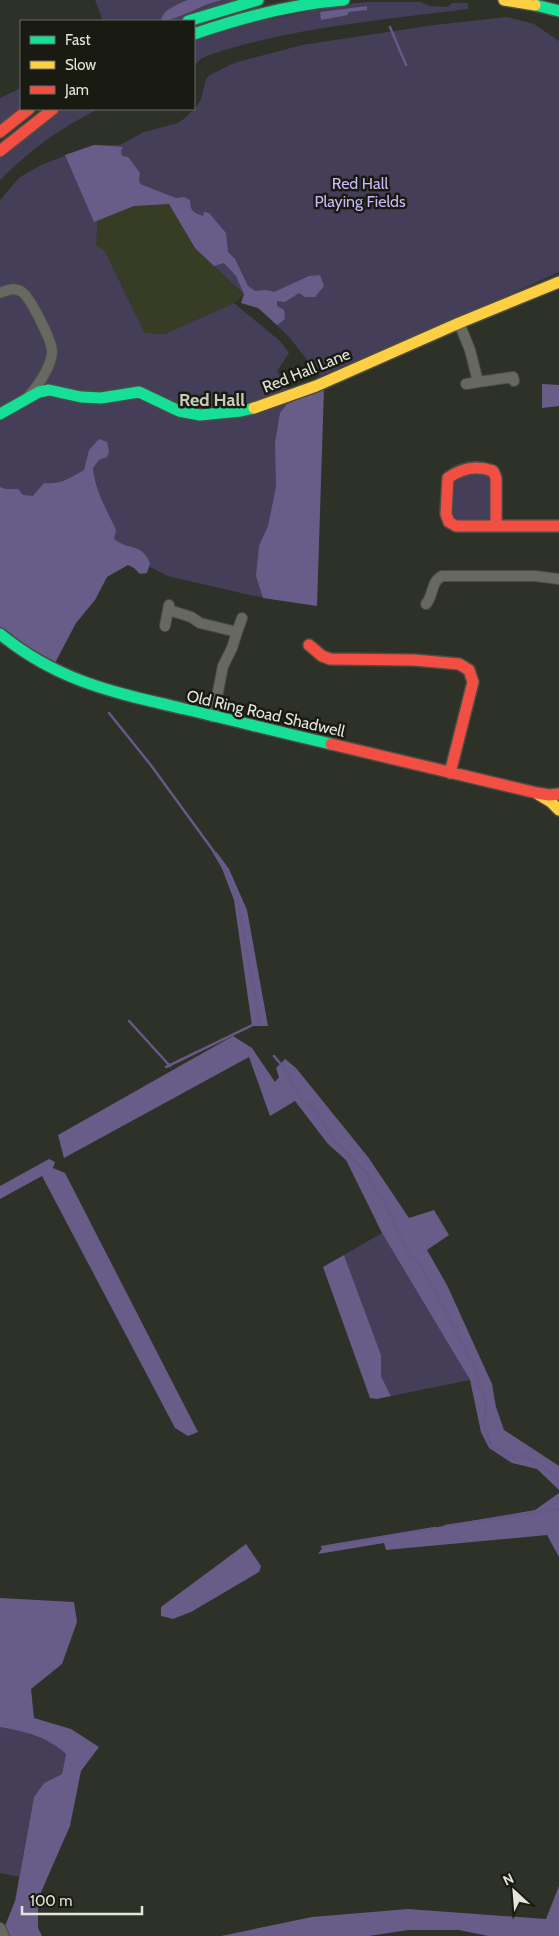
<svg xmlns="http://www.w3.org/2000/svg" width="559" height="1936" viewBox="0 0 559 1936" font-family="Cabin,sans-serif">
  <rect width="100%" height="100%" fill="#2e3127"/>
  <path fill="#373c25" d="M169 204 195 248 244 295 234 303 165 334 145 333 121 283 96 245 98 218 134 206Z"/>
  <path fill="#453e59" d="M95 0H239L174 21H103Z
    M368 2H420L429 6 448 7 452 3H468V9C382 20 295 27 212 54L202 58 194 65V39L222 29 344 4Z
    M507 17 534 24 559 41V272L493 302 320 376 289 337 195 248 169 204 134 206 98 218 96 245 105 252 145 333 165 334 234 303 280 341 289 353 277 371 288 389 308 381 313 393 317 606 254 596 168 576 128 556 0 627V200L20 177 43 164 94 145H120L144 132 178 123 185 118 197 106 201 99 206 79 210 75 234 63 302 45 434 25Z
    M21 88V108L0 125V98Z
    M61 109H99C61 127 30 150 0 180V157Z
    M481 470 490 475V520H452V479Z
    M382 1233 470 1380 391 1396 381 1376V1355L344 1255Z
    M0 1727 21 1731 53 1742 66 1754 62 1774 44 1783 34 1797 19 1877 0 1873Z"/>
  <path fill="#685c88" d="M187 0H222C201 4 179 20 161 21 162 10 177 5 187 0Z
    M367 6V10L348 12V15L321 20 320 12Z
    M94 145 123 147 121 151 122 156 128 157 140 173 139 179 140 184 176 198 184 197 190 200C190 210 193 213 203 216L204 212 209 213 226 233 228 252 235 259 248 286 255 291 266 290 274 292 309 276 320 275 324 286 315 297H305L299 293 285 302 277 301V306L284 310 285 319 277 325 258 308 241 303 244 294 236 276 224 263 214 266 195 248 169 204 134 206 94 222 65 155Z
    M542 384 559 385V406L542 408Z
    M324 388 317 606 263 598 256 576 259 546 268 526 276 487 275 443 280 413 287 404Z
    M99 439 107 442 109 451 107 457 99 460 93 468C95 491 107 510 116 530L114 539C128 551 141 542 150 563L147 573 140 574 134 568 128 565 107 577 95 600 76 623 55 663 29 650 0 627V487L6 489H18L23 495 33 496 44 483C61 485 70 478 84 470L89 450Z
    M215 850 229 869 247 910 268 1026H252L234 900Z
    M233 1036 252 1048 275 1082 279 1077 276 1068 285 1059 296 1068 368 1157 409 1218 434 1210 449 1235 427 1250 447 1285 492 1384 496 1407 504 1430 559 1466V1557L547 1535 386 1550 384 1543 318 1554 323 1547 535 1510 559 1493V1490L537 1469 512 1463 489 1448 481 1432 470 1380 382 1233 346 1160 328 1144 295 1101 270 1116 249 1057 64 1158 58 1135Z
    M49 1159 55 1162 53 1168 65 1173 198 1432 188 1436 175 1428 42 1176 0 1199V1186Z
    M344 1255 381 1355V1376L391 1396 377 1399 370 1398 323 1267Z
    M246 1544 261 1566 259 1572 191 1612 173 1619 161 1616V1607Z
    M0 1598 74 1602 77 1622 62 1664 31 1689 34 1718 71 1729 99 1747 81 1771 70 1826 38 1899V1928L42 1936H10L5 1926 15 1901 34 1797 44 1783 62 1774 66 1754C47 1736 25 1732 0 1727Z
    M559 1886V1936H488L459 1930H408L369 1936H221L312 1917 408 1909 546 1919Z"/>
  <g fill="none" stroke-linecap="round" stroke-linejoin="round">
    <path stroke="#665987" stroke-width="2.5" d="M390 27 406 65
      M109 713 150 764 212 849 228 876 238 902 260 1024
      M129 1021 170 1066
      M274 1056 284 1068 302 1100 315 1110 332 1138 368 1174 375 1190 386 1205 402 1241 411 1257 420 1264 477 1371 479 1386 486 1403 484 1422 491 1446 504 1452 512 1458 523 1455C538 1463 549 1468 559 1482
      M166 1067 259 1022
      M445 1526 559 1509
      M322 1547 435 1528"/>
    <defs>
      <path id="street" d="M0 293C7 290 15 287 22 292 30 297 52 341 52 351 52 367 38 385 29 396
        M459 323 470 350 478 382 513 377 514 381
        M466 384 478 382
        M426 604C434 595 430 583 442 576H535L559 579
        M169 610 191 617 200 623 237 632 232 648 223 666 213 717
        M165 626 169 605
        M237 632 242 618
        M0 1928 4 1936"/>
      <path id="fast" d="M529 0 535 5 559 11
        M188 21 258 0
        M194 34C243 17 292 4 344 0
        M0 414 39 392 49 390 81 397 101 398 139 392 179 411 200 415 241 411 254 408
        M0 634C60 683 117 693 189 710 236 721 283 733 331 744"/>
      <path id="slow" d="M504 0 535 5
        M254 408 316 386 459 323 559 282
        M538 794 551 802 559 810"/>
      <path id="jam" d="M0 132 29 109
        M0 151 53 109
        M496 526V478L493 471C477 465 462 468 448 478L446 514 449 522 456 526H559
        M309 645 322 656 330 659 414 660 459 664 469 670 473 682 450 773
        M331 744 537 793 549 795 559 794"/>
    </defs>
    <use href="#street" stroke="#4b4d45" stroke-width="12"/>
    <use href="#fast" stroke="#4b4d45" stroke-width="14"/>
    <use href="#slow" stroke="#4b4d45" stroke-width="14"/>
    <use href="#jam" stroke="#4b4d45" stroke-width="14"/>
    <use href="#street" stroke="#676862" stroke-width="10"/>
    <use href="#fast" stroke="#16e098" stroke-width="11"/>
    <use href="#slow" stroke="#ffcf43" stroke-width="11"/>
    <use href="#jam" stroke="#f24e42" stroke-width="11"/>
  </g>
  <g text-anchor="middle" stroke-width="5" stroke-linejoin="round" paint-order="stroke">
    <g font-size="16" fill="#c9b8f8" stroke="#191b13">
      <text x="360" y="189">Red Hall<tspan x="360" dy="18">Playing Fields</tspan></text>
    </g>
    <g font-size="16" fill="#e2e5da" stroke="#191b13">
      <text transform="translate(306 370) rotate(-22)" y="6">Red Hall Lane</text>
      <text transform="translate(266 713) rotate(13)" y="6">Old Ring Road Shadwell</text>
    </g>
    <g font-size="18" font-weight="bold" fill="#c5cbb5" stroke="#191b13">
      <text x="212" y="406">Red Hall</text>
    </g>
  </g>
  <rect x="20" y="20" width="175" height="90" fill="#191b13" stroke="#696c63"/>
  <rect x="30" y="36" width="25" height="8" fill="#16e098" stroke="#696c63"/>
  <text x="65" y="45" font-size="15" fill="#e2e5da">Fast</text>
  <rect x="30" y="61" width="25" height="8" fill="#ffcf43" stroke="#696c63"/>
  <text x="65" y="70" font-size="15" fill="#e2e5da">Slow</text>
  <rect x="30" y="86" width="25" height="8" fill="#f24e42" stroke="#696c63"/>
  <text x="65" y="95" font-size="15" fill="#e2e5da">Jam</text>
  <g transform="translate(514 1891) rotate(334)" stroke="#191b13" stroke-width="4" paint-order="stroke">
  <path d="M0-4L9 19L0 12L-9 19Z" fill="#e2e5da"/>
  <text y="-8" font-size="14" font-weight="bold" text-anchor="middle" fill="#e2e5da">N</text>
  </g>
  <path d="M22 1906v8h120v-8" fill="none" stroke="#e2e5da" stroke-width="2.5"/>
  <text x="30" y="1906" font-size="15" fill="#e2e5da" stroke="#191b13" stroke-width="4" paint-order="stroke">100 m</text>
</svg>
